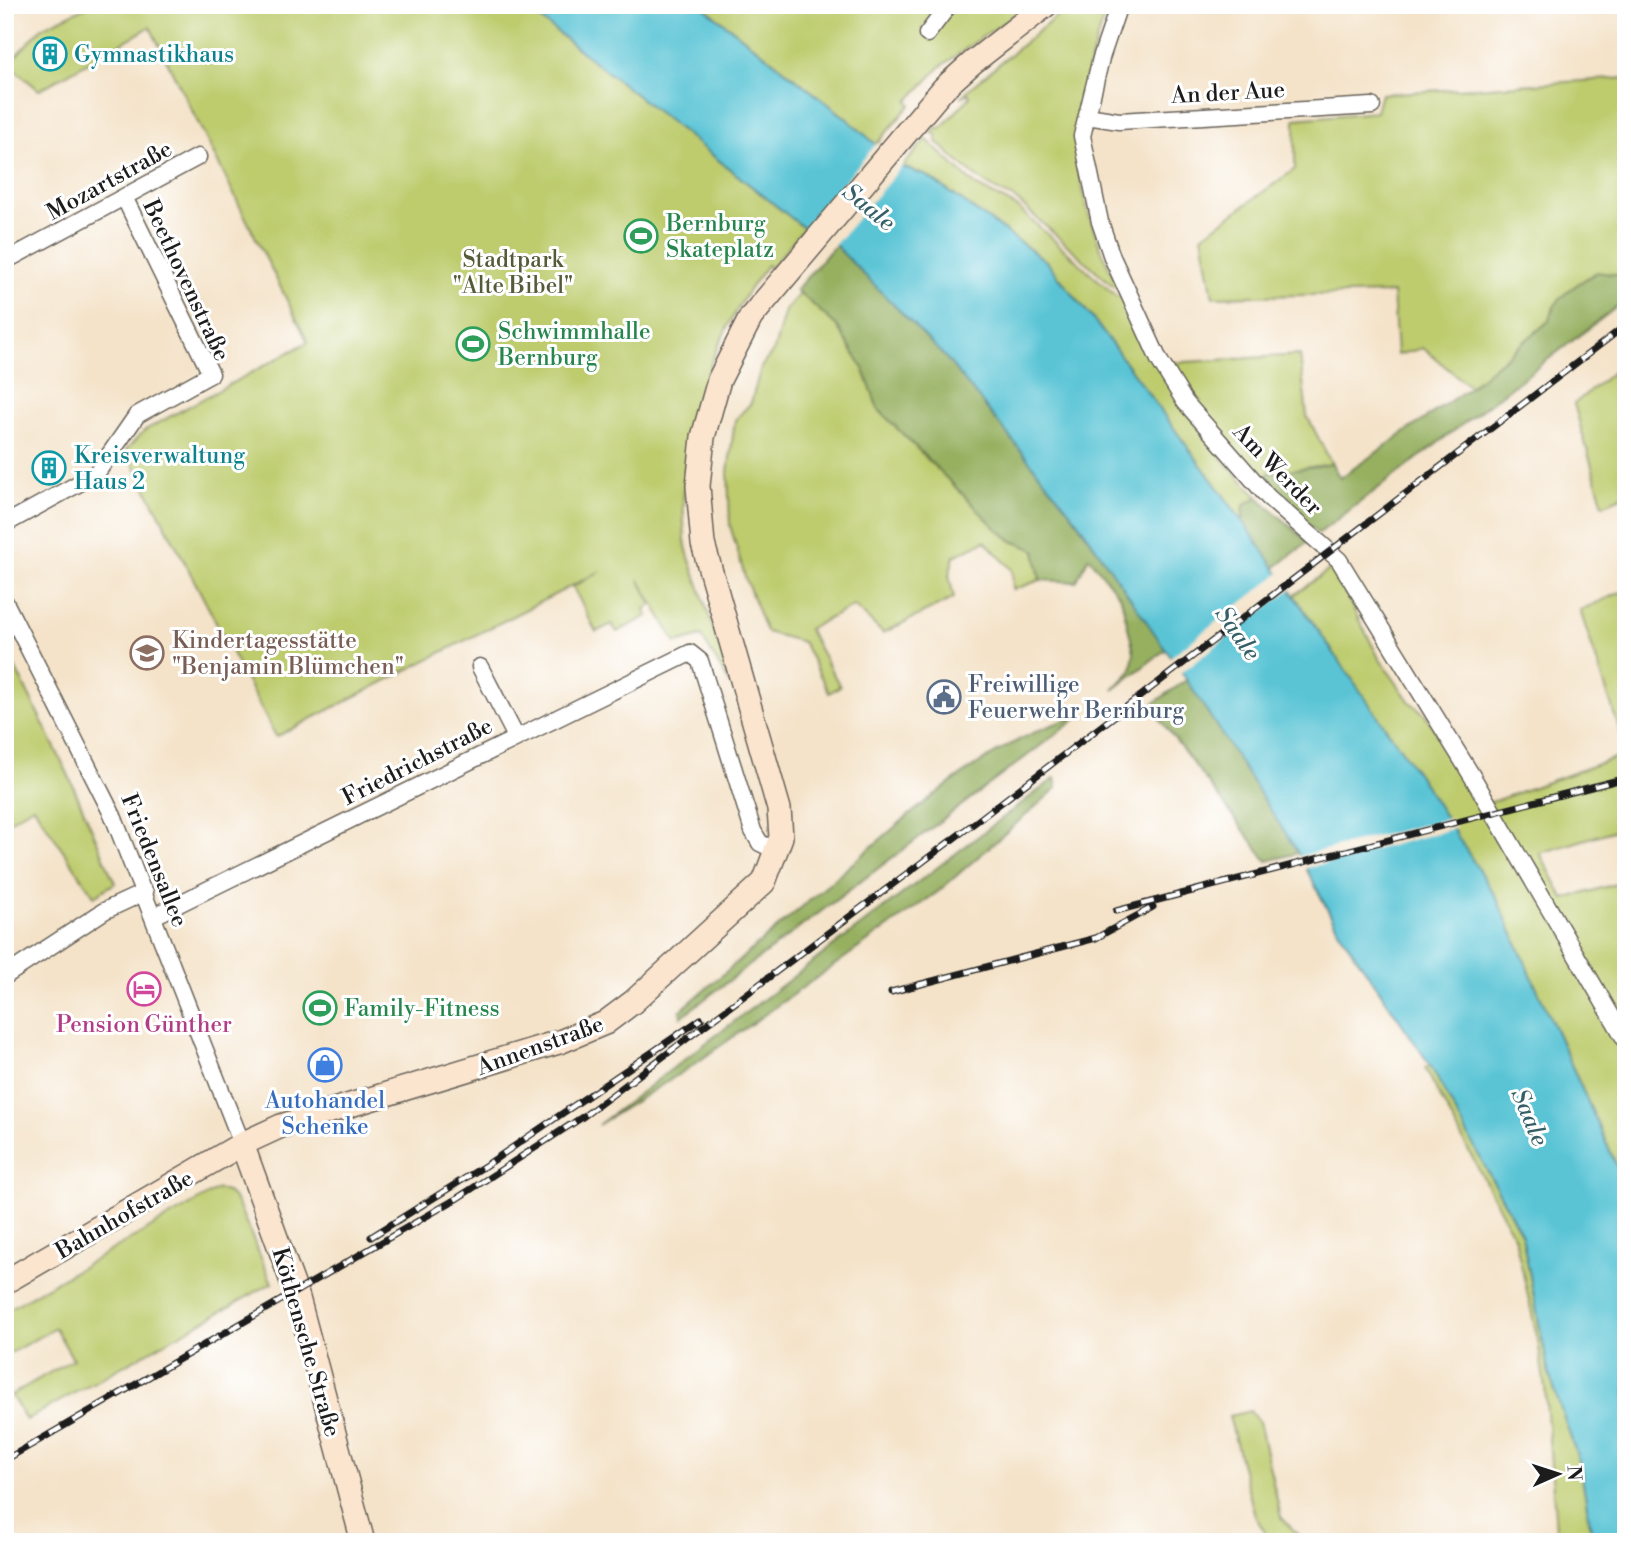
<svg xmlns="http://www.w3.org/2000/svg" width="1631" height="1547" viewBox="0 0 1631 1547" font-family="'Libre Bodoni',serif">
  <rect width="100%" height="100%" fill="#fff"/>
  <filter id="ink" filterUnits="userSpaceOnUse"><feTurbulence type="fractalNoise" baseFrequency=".0143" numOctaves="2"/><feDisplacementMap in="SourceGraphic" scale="14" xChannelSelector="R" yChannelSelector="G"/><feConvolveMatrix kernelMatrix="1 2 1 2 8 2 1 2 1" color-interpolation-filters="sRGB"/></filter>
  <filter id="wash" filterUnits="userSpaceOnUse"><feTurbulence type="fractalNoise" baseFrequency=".00686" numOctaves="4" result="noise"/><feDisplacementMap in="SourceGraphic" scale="28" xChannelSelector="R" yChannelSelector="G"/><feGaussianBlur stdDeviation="1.57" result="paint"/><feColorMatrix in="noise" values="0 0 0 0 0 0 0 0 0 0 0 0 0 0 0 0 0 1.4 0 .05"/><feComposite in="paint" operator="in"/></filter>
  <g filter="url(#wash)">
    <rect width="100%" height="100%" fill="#f4e3c9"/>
    <path fill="#becc6e" stroke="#6d7445" stroke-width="2" d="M90 5H523L804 228 771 268 767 265C707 343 676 441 685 539 686 554 694 571 699 585 710 619 721 653 732 687L701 636 676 643 639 579 652 605 645 609 648 616 617 632 612 624 596 632 573 587 601 571 276 737 126 450 145 430 308 342 150 27 39 90 8 64 43 27Z
      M701 5H1028L940 67 908 101 911 104 875 146 846 118Z
      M1070 5H1108C1069 119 1064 178 1119 288L1112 285 1014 198C983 187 961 164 937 142V134L931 133 936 127 940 129 970 97 969 93 961 97 970 88Z
      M1626 78V281L1619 275 1549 321 1470 387 1423 348 1397 355 1393 293 1213 297 1202 236 1295 169V119L1376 112 1381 94Z
      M926 139 975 185 1017 207 1116 296H1122L1183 407 1220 456 1258 497 1244 505 1243 522 1097 324 1046 261 927 176 902 167Z
      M800 293 837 326 864 370 878 409 995 527 1012 541 1035 549 1040 580 1013 590 1012 570 985 541 954 556 949 575 954 598 883 633 854 606 808 629 840 686 829 693 803 642 766 632 745 577 730 525 728 472 735 420 751 403 761 367 774 350 785 310Z
      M1300 355 1307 416 1332 464 1268 473V489L1198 404 1170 363Z
      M1626 361V495L1603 505 1574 404Z
      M1332 568 1379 658 1410 702 1425 714 1483 805 1626 754V827L1540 853 1564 899 1626 881V1187L1496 897 1293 596Z
      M1626 590V750L1580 610Z
      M5 647 68 774 115 883 94 896 33 806 5 824Z
      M1430 1065 1522 1235 1549 1374 1580 1464 1593 1542H1557L1545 1388 1538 1341 1515 1238 1425 1068Z
      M218 1189 229 1193 237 1202 272 1283 26 1420 11 1395 73 1359 55 1328 5 1356V1311Z
      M1250 1411 1259 1422 1281 1517 1305 1542H1271L1255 1516 1229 1416Z"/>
    <path fill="#96b061" stroke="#59663e" stroke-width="2" d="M835 245C870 280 906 315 940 351 1025 443 1096 547 1166 649L1113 690 1131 671 1134 652 1121 598 1089 557 1076 582 1040 580 1035 550 1012 541 995 527 878 409 864 370 837 326 796 290Z
      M1597 272 1619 275 1626 281V300L1318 534 1268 489V473L1332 464 1340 478 1470 387 1549 321C1552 298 1578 283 1597 272Z
      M1258 497 1308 542 1273 569 1243 522 1244 505Z
      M1217 658 1298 853 1267 861 1150 706Z
      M1080 716 681 1017 680 1011C733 966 785 921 838 876 905 818 992 738 1080 716Z
      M1055 778 1057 788 939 891 692 1066 598 1125Z"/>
    <path fill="#5ac4d5" stroke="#3b7078" stroke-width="2" d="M523 5H701L846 118 902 167 927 176 1046 261 1097 324 1243 522 1418 774 1496 897 1626 1187V1542H1593L1580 1464 1549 1374 1522 1235 1430 1065 1339 931 1298 853 1186 679 1076 519 946 358 835 245 804 228Z"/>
    <path fill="#f4e3c9" d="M877 143 904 164 832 248 802 231Z
      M1280 573 1292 588 1179 674 1168 659Z
      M1450 818 1456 828 1303 869 1296 857Z"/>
  </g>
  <g filter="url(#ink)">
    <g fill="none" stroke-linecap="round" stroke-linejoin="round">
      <defs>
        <path id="minor" d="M1119 5 1101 58 1082 136 1100 222 1112 257 1159 360 1185 402 1268 497 1339 560 1472 776 1626 1041
          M927 34 949 5
          M1087 116 1119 121 1372 106
          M5 261 198 157
          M5 524 96 474 137 415 211 374 125 199
          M5 602 113 816 242 1144
          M480 667 516 737
          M154 916 690 653 700 661 753 831 760 843 777 851
          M5 976 104 911 145 892"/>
        <path id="secondary" d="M242 1144 298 1298 363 1542
          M5 1282 242 1144 281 1126 562 1041 605 1023 633 1002 764 882 781 837 779 809 703 544 698 486 703 437 719 380 751 317 944 88 972 63 1046 5"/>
      </defs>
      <use href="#minor" stroke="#686259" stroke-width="19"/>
      <use href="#secondary" stroke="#686259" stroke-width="26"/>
      <use href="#minor" stroke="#fff" stroke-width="16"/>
      <use href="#secondary" stroke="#fce5cf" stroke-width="23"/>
      <defs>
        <path id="rail" d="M1116 911 1626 778
          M891 992 1096 938 1153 907
          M371 1237 491 1162 701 1019
          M5 1460 456 1199 584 1116 981 818 1626 325"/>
      </defs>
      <use href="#rail" stroke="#1c1c1c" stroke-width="7"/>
      <use href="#rail" stroke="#fff" stroke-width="4.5" stroke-dasharray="13" stroke-linecap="butt"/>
    </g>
  </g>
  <defs>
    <symbol id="building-ring" viewBox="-11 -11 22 22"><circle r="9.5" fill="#fff" stroke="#0f9aa8" stroke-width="1.5"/><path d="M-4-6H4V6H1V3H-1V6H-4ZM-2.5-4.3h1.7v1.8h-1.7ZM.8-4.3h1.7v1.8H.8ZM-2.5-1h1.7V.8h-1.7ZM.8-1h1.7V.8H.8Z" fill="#0f9aa8"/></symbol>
    <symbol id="stadium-ring" viewBox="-11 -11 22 22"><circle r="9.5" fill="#fff" stroke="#2e9e5b" stroke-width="1.5"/><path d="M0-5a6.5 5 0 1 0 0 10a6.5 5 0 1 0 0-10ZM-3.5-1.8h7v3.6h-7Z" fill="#2e9e5b"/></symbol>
    <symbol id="school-ring" viewBox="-11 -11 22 22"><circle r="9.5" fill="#fff" stroke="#8d6e63" stroke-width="1.5"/><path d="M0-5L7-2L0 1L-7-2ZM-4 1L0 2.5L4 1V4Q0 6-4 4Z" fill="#8d6e63"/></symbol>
    <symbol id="civic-ring" viewBox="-11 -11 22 22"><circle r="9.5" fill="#fff" stroke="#5c6f8a" stroke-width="1.5"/><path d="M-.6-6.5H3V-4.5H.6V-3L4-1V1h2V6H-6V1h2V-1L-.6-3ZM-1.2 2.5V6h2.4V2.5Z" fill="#5c6f8a"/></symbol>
    <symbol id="hotel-ring" viewBox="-11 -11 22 22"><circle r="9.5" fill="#fff" stroke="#d1479c" stroke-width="1.5"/><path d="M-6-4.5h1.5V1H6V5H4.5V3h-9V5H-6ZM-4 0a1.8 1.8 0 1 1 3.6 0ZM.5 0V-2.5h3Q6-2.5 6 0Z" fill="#d1479c"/></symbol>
    <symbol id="shop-ring" viewBox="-11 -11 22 22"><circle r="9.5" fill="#fff" stroke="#3f7fe0" stroke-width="1.5"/><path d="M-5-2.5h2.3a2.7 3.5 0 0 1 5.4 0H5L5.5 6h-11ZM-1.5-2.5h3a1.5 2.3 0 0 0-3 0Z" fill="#3f7fe0"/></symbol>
  </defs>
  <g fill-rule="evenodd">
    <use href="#building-ring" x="31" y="35" width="38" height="38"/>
    <use href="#stadium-ring" x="622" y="217" width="38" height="38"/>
    <use href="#stadium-ring" x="454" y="325" width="38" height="38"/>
    <use href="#building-ring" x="30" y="449" width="38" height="38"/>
    <use href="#school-ring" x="128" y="634" width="38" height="38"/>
    <use href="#civic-ring" x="925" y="678" width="38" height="38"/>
    <use href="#hotel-ring" x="125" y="970" width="38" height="38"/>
    <use href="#stadium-ring" x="301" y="989" width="38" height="38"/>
    <use href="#shop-ring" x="306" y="1046" width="38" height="38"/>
  </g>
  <g text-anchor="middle" stroke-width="6" stroke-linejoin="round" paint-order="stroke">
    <g font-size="23" fill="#0d838f" stroke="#fff" text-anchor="start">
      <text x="74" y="62">Gymnastikhaus</text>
      <text x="74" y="463">Kreisverwaltung<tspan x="74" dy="26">Haus 2</tspan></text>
    </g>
    <g font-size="23" fill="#1c1c1c" stroke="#fff">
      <text transform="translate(1228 92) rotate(-3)" y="8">An der Aue</text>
      <text transform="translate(109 180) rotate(-29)" y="8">Mozartstraße</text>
      <text transform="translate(187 280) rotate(65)" y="8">Beethovenstraße</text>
      <text transform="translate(1278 469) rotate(46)" y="8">Am Werder</text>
      <text transform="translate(417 761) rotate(-27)" y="8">Friedrichstraße</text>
      <text transform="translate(155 860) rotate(68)" y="8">Friedensallee</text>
      <text transform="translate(540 1045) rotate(-20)" y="8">Annenstraße</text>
      <text transform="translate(124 1214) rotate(-30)" y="8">Bahnhofstraße</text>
      <text transform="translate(307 1342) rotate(74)" y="8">Köthensche Straße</text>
    </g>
    <g font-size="23" fill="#27864d" stroke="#fff" text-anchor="start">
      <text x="666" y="231">Bernburg<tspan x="666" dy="26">Skateplatz</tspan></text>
      <text x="498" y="339">Schwimmhalle<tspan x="498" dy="26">Bernburg</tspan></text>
      <text x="344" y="1016">Family-Fitness</text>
    </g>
    <g font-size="23" fill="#555a39" stroke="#fff">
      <text x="513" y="267">Stadtpark<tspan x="513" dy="26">"Alte Bibel"</tspan></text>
    </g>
    <g font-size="23" fill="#785e54" stroke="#fff" text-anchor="start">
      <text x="172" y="648">Kindertagesstätte<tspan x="172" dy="26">"Benjamin Blümchen"</tspan></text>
    </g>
    <g font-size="23" fill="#4e5e75" stroke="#fff" text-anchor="start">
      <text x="968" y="692">Freiwillige<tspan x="968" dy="26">Feuerwehr Bernburg</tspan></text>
    </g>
    <g font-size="23" fill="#b23c85" stroke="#fff">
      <text x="144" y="1032">Pension Günther</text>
    </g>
    <g font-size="23" fill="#366cbe" stroke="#fff">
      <text x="325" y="1108">Autohandel<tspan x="325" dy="26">Schenke</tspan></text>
    </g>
    <g font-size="24" font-style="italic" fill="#355f66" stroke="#fff">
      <text transform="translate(869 207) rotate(39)" y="8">Saale</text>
      <text transform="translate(1238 633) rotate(55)" y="8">Saale</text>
      <text transform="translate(1530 1117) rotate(67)" y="8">Saale</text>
    </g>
  </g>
  <rect width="1631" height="1547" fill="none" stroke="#fff" stroke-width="28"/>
  <g transform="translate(1558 1474) rotate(87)" stroke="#ffffff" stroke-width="5" paint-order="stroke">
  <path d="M0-5L12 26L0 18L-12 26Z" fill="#1c1c1c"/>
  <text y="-10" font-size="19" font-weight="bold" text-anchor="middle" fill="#1c1c1c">N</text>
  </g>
</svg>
